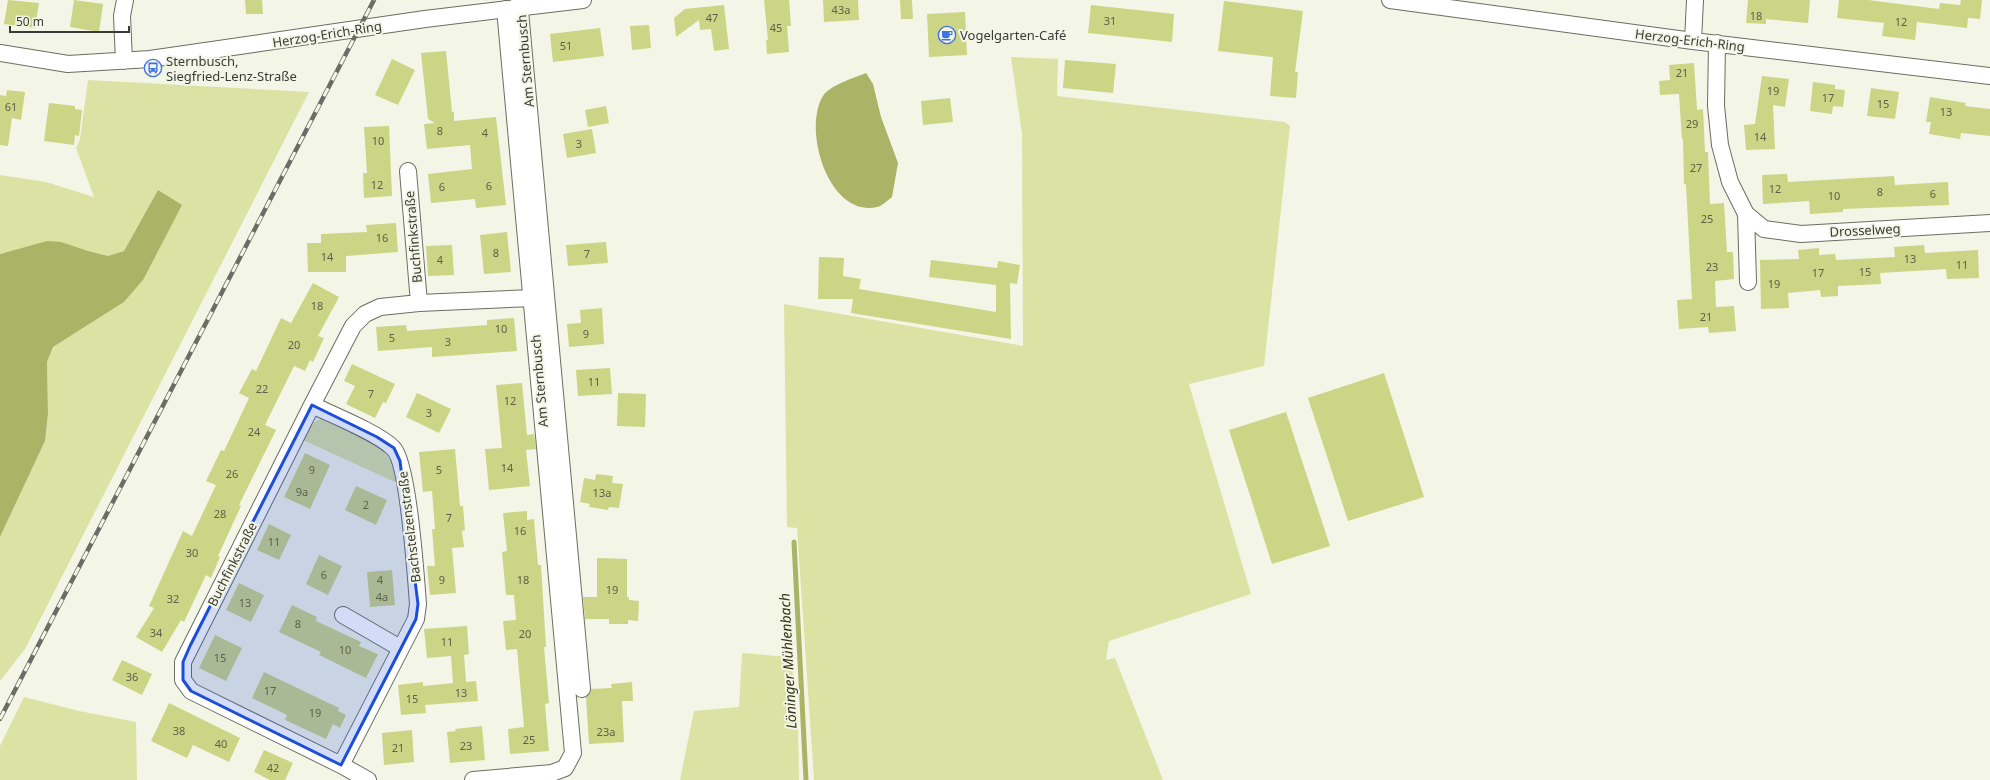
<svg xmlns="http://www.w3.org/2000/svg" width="1990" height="780" viewBox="0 0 1990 780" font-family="'Noto Sans',sans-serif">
  <rect width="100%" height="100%" fill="#f3f6e7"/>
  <path fill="#dbe2a3" d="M1011 57 1058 59 1057 96 1285 122 1290 126 1264 366 1189 384 1251 594 1109 641 1106 660 1115 658 1163 780H814L797 528 787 527 784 304 1023 346 1022 134Z
    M88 80 309 92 25 649 0 681V537L45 441 48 414 47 362 53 347 124 302 143 280 158 190 124 251 108 256 48 241 0 254V175L46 182 94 197 76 148 80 139Z
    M320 419 378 445 393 463 397 483 303 440 310 425Z
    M742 653 791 657 798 721 799 780H680L694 711 739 707Z
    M24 697 79 711 136 722 137 780H0V746Z"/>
  <path fill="#abb366" d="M866 73 873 84 881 117 898 163 892 197C888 200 882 206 877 207 829 218 802 130 823 96 830 85 854 78 866 73Z
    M158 190 182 205 143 280 124 302 53 347 47 362 48 414 45 441 0 537V254L47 241 61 242 88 251 108 256 124 251Z"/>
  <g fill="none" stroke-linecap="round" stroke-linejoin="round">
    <path stroke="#abb366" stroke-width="5" d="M794 542 806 780"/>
  </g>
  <path fill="#ccd485" d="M8 0 39 3 35 28 4 24Z
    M74 0 103 4 99 32 70 27Z
    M245 0H262L263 14H246Z
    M764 0H789L791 26H787L789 52 767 54 766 40H768Z
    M823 0H858L859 20 824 22Z
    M900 0H912L913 19H901Z
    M1748 0H1810L1808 23 1766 19V24L1746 23Z
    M1839 0H1868L1939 9 1940 3 1960 5 1961 0H1982L1980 19 1968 18 1967 28 1917 22 1915 40 1882 36 1884 23 1837 18Z
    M1224 1 1303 11 1295 72H1298L1296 98 1270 96 1273 57 1218 51Z
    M724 5 729 49 714 51 711 29 700 30 699 20 676 37 674 18 685 9Z
    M1091 5 1174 14 1172 42 1088 33Z
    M965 12 967 55 929 57 927 14Z
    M649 25 651 48 632 50 630 26Z
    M600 28 604 56 553 62 550 34Z
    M446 51 452 112H454V121L496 117 506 205 476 208 475 199 431 203 428 174 472 169 470 145 427 149 424 124 435 123 428 119 421 53Z
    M392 59 415 70 398 105 375 95Z
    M1065 60 1116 64 1113 93 1063 88Z
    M1694 63 1697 110 1703 109 1705 152H1708L1710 204 1724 203 1727 252H1733L1734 279 1715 281 1716 307 1734 306 1736 331 1709 333 1708 327 1679 329 1677 300 1692 299 1686 184H1684L1683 139H1682L1679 94 1660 95 1659 81 1670 80 1669 65Z
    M1762 76 1789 79 1785 107 1773 105 1775 149 1746 150 1744 125 1755 124Z
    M1813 82 1835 85V89L1845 90 1843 107 1833 106 1832 114 1810 111Z
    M1871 88 1899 92 1895 119 1867 116Z
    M7 90 25 92 21 120 12 118 8 146 0 145V95L6 96Z
    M1930 97 1966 103 1965 106 1990 109V136L1961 133 1960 139 1929 134 1931 122H1926Z
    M950 98 953 122 923 125 921 101Z
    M49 103 75 106V109L82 110 79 136 75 135 74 145 44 141Z
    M606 106 609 123 588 127 585 110Z
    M389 126 392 196 364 198 363 173H367L364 127Z
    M592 129 596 153 567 158 563 134Z
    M1787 174 1788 182 1894 176 1895 185 1948 182 1949 205 1843 209V212L1810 214 1809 201 1763 204 1762 175Z
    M396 223 398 252 346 256V272H308L307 243H321V234L367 232 366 225Z
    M507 232 511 272 484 274 480 235Z
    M606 242 608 263 568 266 566 245Z
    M452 245 454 275 428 276 426 246Z
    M1924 245 1925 253 1978 250 1979 278 1947 279 1946 269 1880 273 1881 284 1838 286V296L1821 297 1820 290 1788 293 1789 308 1761 309 1760 260 1799 259 1798 250 1819 248V255L1835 254 1836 260 1895 257 1894 247Z
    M819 257 844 258 843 276 861 279 859 289 996 312V285L929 277 931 260 997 268 998 261 1020 265 1017 284 1010 283 1011 339 851 313 853 299H818Z
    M313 283 339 297 318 336 324 338 313 362 310 360 305 371 294 366 265 425 276 430 239 505 241 506 218 556 220 557 211 578 206 575 184 622 181 620 162 652 136 637 154 608 149 606 183 531 192 536 216 485 206 481 221 450 224 451 249 398 239 393 252 369 256 371 281 318 291 323Z
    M602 308 604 344 569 347 567 324 581 323 580 310Z
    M514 318 517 351 432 357V347L378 351 376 327 406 325 407 331 487 325V320Z
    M352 364 395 384 386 403 383 402 375 418 346 404 355 386 344 381Z
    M610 368 612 394 578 396 576 370Z
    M1384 373 1424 497 1348 521 1308 398Z
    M522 383 527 435 534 434 536 449 526 450 530 486 489 490 485 449 502 448 496 385Z
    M417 393 451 409 439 433 406 417Z
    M618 393 646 394 645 427 617 426Z
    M1286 412 1330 546 1272 564 1229 430Z
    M455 449 460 506H463L465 530 462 531 464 547 452 548 456 593 430 595 427 566H435L432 529H435L432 491 423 492 419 452Z
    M305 453 330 465 310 509 284 497Z
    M596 474 613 476 612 483 623 484 619 508 609 507 608 510 589 507 590 504 580 502 584 478 595 480Z
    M356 486 387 500 376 525 345 510Z
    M527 511V520L534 519 538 565H541L546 647H544L549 703 545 704 549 751 510 754 508 729 524 727 517 649 506 650 503 621 516 620 514 595H506L502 552 507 551 503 513Z
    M269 524 291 535 279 560 257 550Z
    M319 555 342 566 328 595 306 584Z
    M597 558 627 559V597H629V600L639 601 638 621 628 620V624H609V619H585L583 597H597Z
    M392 570 395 605 370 607 367 572Z
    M239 583 264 595 251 622 226 610Z
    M292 605 317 617 316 621 361 642 359 646 378 654 366 678 319 655 321 652 279 632Z
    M467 626 469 654 464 655 466 682 476 681 478 701 425 705 426 713 401 715 398 685 423 682V686L453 683 451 656 427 658 424 629Z
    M215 635 242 648 226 681 199 668Z
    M122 660 152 674 142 695 112 680Z
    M264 672 339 708 338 711 346 715 340 728 333 724 326 739 285 720 287 715 252 698Z
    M632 682 633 701H622L624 742 589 744 586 697 590 693 591 689 612 688 611 684Z
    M169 703 240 738 229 762 193 745 187 758 151 741Z
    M482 726 485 760 450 763 447 732 456 731 455 729Z
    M412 730 414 762 384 765 382 733Z
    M264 750 293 763 285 780H270L254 772Z"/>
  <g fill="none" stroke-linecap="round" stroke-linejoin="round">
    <defs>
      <path id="minor" d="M519 0 582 689
        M1390 0 1693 41 1990 76
        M1693 41 1695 0
        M1717 43 1716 106 1720 145 1730 182 1746 214 1764 229 1801 234 1990 223
        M0 53 68 64 150 59 425 19 583 0
        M124 61 122 16 125 0
        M408 171 419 303
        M1746 214 1748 282
        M312 405C333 415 378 433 393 448 408 461 416 578 418 604L416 619 341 765
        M343 615 400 648
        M368 780 341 765 191 691 183 680V662L312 405 353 326 365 314 380 307 419 303 532 298
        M473 780 552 773 565 768 573 753 505 9"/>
    </defs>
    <use href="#minor" stroke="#6b6d60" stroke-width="18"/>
    <use href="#minor" stroke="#fff" stroke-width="16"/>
    <defs>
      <path id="rail" d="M0 719 374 0"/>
    </defs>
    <use href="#rail" stroke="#6b6c64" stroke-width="4.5"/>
    <use href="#rail" stroke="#f3f6e7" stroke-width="3" stroke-dasharray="9" stroke-linecap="butt"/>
  </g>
  <path fill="#1d4ed8" fill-opacity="0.2" stroke="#1d4ed8" stroke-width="3" stroke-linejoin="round" d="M312 405 377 437 394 448 400 461 418 604 416 619 341 765 191 691 183 680V662L190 646Z"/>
  <defs>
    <symbol id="cafe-ring" viewBox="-11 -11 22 22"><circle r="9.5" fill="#f3f6e7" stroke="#4073e4" stroke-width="1.5"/><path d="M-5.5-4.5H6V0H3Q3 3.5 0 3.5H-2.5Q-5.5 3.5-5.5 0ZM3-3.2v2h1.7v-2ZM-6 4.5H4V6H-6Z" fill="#4073e4"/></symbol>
    <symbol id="bus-ring" viewBox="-11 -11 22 22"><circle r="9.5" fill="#f3f6e7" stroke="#4073e4" stroke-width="1.5"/><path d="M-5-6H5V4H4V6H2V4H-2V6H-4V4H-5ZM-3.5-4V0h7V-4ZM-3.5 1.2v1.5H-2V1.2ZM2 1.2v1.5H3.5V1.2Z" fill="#4073e4"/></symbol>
  </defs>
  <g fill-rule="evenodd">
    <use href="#cafe-ring" x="937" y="25" width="20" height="20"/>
    <use href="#bus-ring" x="143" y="58" width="20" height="20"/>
  </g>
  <g text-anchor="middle" stroke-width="4" stroke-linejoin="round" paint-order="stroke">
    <g font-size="11" fill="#5e6149">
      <text x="841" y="14">43a</text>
      <text x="1756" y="20">18</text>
      <text x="712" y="22">47</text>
      <text x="1110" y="25">31</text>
      <text x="1901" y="26">12</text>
      <text x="776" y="32">45</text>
      <text x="566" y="50">51</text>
      <text x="1682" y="77">21</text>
      <text x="1773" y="95">19</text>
      <text x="1828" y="102">17</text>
      <text x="1883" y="108">15</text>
      <text x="11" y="111">61</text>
      <text x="1946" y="116">13</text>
      <text x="1692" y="128">29</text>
      <text x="440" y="135">8</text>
      <text x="485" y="137">4</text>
      <text x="1760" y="141">14</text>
      <text x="378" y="145">10</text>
      <text x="579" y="148">3</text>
      <text x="1696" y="172">27</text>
      <text x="377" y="189">12</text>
      <text x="489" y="190">6</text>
      <text x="442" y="191">6</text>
      <text x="1775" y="193">12</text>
      <text x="1880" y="196">8</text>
      <text x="1933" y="198">6</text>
      <text x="1834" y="200">10</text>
      <text x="1707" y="223">25</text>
      <text x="382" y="242">16</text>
      <text x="496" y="257">8</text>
      <text x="587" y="258">7</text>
      <text x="327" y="261">14</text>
      <text x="1910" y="263">13</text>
      <text x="440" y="264">4</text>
      <text x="1962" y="269">11</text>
      <text x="1712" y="271">23</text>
      <text x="1865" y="276">15</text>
      <text x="1818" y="277">17</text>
      <text x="1774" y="288">19</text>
      <text x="317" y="310">18</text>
      <text x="1706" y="321">21</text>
      <text x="501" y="333">10</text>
      <text x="586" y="338">9</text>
      <text x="392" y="342">5</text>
      <text x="448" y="346">3</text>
      <text x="294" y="349">20</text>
      <text x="594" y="386">11</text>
      <text x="262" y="393">22</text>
      <text x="371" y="398">7</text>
      <text x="510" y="405">12</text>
      <text x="429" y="417">3</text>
      <text x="254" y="436">24</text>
      <text x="507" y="472">14</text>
      <text x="312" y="474">9</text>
      <text x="439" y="474">5</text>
      <text x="232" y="478">26</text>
      <text x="302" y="496">9a</text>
      <text x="602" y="497">13a</text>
      <text x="366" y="509">2</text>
      <text x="220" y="518">28</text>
      <text x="449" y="522">7</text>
      <text x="520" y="535">16</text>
      <text x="274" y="546">11</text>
      <text x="192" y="557">30</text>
      <text x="324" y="579">6</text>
      <text x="380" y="584">4</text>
      <text x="442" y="584">9</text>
      <text x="523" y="584">18</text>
      <text x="612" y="594">19</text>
      <text x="382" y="601">4a</text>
      <text x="173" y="603">32</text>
      <text x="245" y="607">13</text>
      <text x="298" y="628">8</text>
      <text x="156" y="637">34</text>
      <text x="525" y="638">20</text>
      <text x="447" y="646">11</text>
      <text x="345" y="654">10</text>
      <text x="220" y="662">15</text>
      <text x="132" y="681">36</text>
      <text x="270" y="695">17</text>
      <text x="461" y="697">13</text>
      <text x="412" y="703">15</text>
      <text x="315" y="717">19</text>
      <text x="179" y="735">38</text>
      <text x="606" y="736">23a</text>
      <text x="529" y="744">25</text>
      <text x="221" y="748">40</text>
      <text x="466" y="750">23</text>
      <text x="398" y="752">21</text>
      <text x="273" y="772">42</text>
    </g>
    <g font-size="13" fill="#3a3b35" stroke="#f3f6e7">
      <text transform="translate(327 34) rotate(-9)" y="5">Herzog-Erich-Ring</text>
      <text transform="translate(1690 40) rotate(7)" y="5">Herzog-Erich-Ring</text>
      <text transform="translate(525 61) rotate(-95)" y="5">Am Sternbusch</text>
      <text transform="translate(1865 230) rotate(-3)" y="5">Drosselweg</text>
      <text transform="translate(413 237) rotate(-95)" y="5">Buchfinkstraße</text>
      <text transform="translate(539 381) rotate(-95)" y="5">Am Sternbusch</text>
      <text transform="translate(409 527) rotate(-97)" y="5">Bachstelzenstraße</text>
      <text transform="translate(232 564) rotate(-63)" y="5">Buchfinkstraße</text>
    </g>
    <g font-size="13" fill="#3a3b35" stroke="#f3f6e7" text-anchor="start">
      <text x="960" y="40">Vogelgarten-Café</text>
      <text x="166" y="66">Sternbusch,<tspan x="166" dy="15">Siegfried-Lenz-Straße</tspan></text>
    </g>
    <g font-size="14" font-style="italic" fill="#303311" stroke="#f3f6e7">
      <text transform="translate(788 661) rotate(-93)" y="5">Löninger Mühlenbach</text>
    </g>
  </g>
  <path d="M10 26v6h119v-6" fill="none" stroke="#3a3b35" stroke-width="2"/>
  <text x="16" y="26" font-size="12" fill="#3a3b35" stroke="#f3f6e7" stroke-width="3" paint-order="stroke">50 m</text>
</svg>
